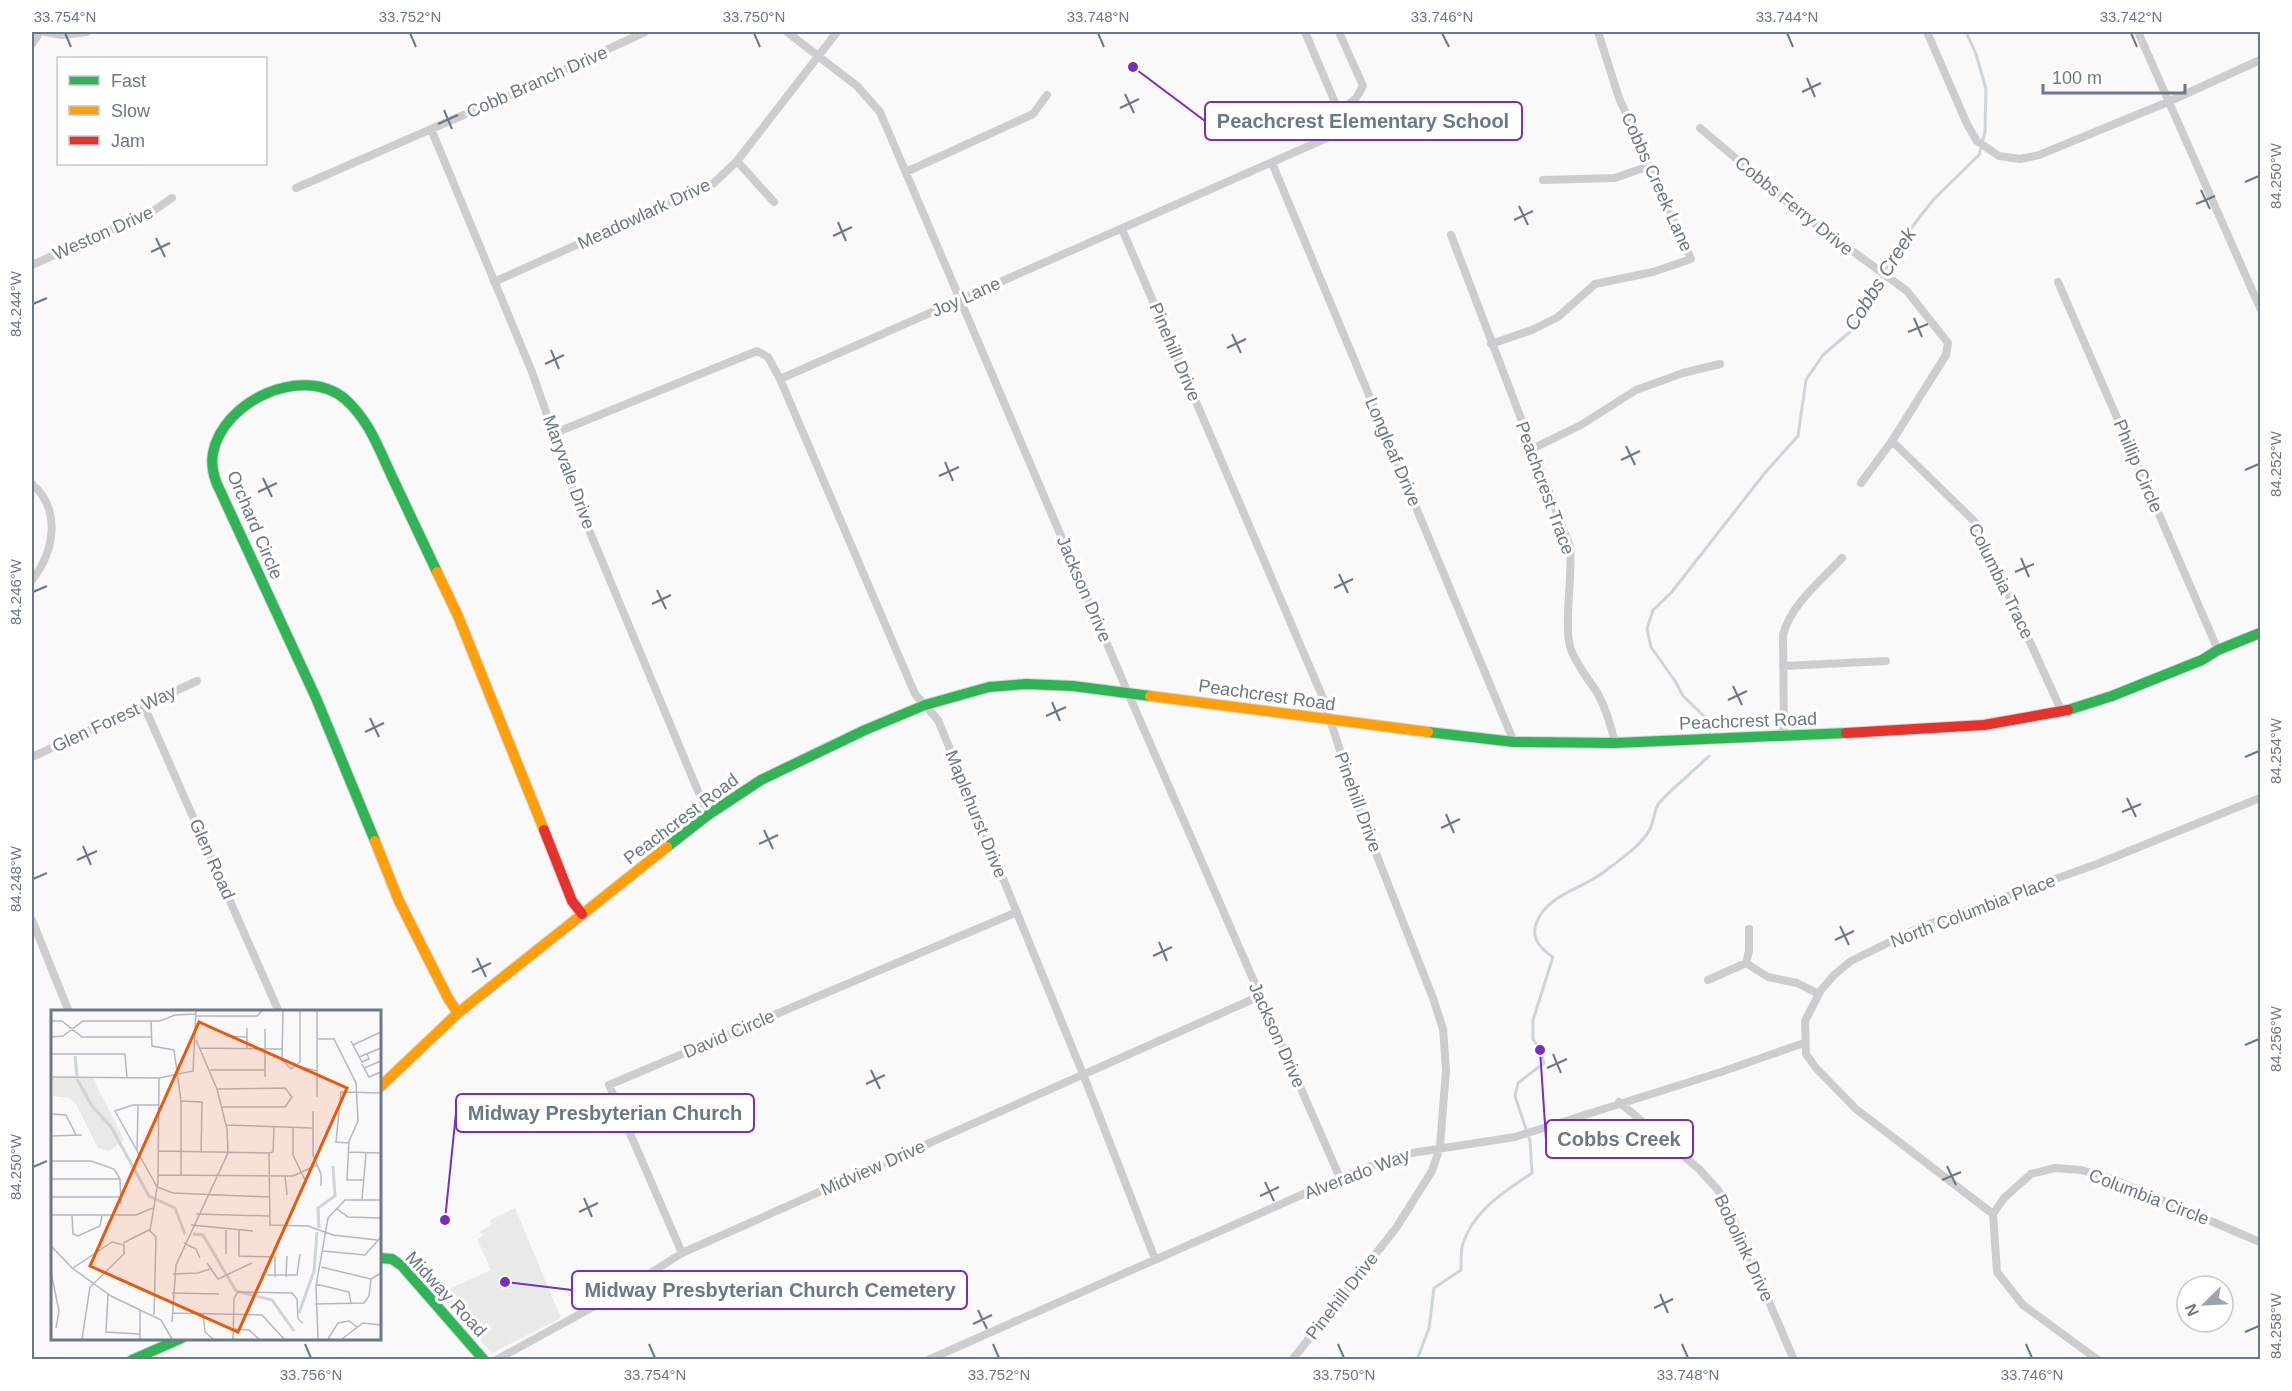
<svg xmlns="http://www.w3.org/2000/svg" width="2292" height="1391" viewBox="0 0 2292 1391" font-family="Helvetica,sans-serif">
  <rect width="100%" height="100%" fill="#f9f9f9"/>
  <path fill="#e7eae6" d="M515 1208 561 1318 492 1353 438 1294 491 1270 477 1239 483 1236 480 1231 492 1225 490 1220Z"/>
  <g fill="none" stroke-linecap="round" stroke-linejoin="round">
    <path stroke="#ced5d8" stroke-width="3" d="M1707 719 1683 696 1675 681 1651 647 1647 629 1653 610 1671 593 1764 474 1798 436 1806 380 1823 355 1851 331 1904 237 1934 199 1979 155 1985 132 1986 89 1976 54 1966 32
      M1417 1360 1429 1328 1434 1288 1461 1270C1461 1263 1461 1254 1462 1247 1471 1212 1504 1192 1532 1173L1530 1141 1515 1096 1518 1083 1544 1063 1540 1050 1533 1039V1020L1553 957C1542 950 1531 939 1536 924 1546 895 1582 889 1604 872 1617 862 1643 844 1650 829 1654 821 1654 810 1659 803 1674 786 1693 772 1709 756"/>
    <defs>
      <path id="fast" d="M2068 710 2112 696 2202 660 2218 650 2260 633
        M1428 732 1514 742 1615 743 1846 733
        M375 841 316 698 217 484C213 474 211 464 213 453 223 401 302 364 345 399 370 421 380 452 394 481 408 511 423 542 437 572
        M667 847 708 815 761 780 865 730 925 705 989 687 1026 684 1073 686 1150 696
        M380 1258 392 1259 402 1266 484 1360
        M132 1360 182 1338"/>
      <path id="slow" d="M437 572 458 616 544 830
        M1150 696 1428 732
        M375 841 399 901 448 998 458 1013
        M380 1087 458 1013 667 847"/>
      <path id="jam" d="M1846 733 1984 725 2068 710
        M544 830 572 901 582 914"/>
    </defs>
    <use href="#fast" stroke="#d5d6d7" stroke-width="12"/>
    <use href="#slow" stroke="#d5d6d7" stroke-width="12"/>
    <use href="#jam" stroke="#d5d6d7" stroke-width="12"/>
    <path stroke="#cccdce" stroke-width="8" d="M45 32 62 35 87 32
      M787 32 857 86 880 112 1128 693 1340 1178
      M1927 32 1967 124 1977 141 1999 156 2020 159 2039 155 2168 102 2260 60
      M2138 32 2260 308
      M32 44 40 32
      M1339 112 1356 98 1363 86 1339 32
      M1700 128 1799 212 1907 291 1948 343 1946 355 1892 441 1861 483
      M431 129 532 372 579 506 708 815
      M737 161 774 202
      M1272 163 1514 742
      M906 172 1033 114 1047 95
      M1543 180 1615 178 1649 166
      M296 188 507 96 645 32
      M1122 229 1323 698 1362 818 1433 998 1443 1029 1446 1070 1440 1147 1432 1171 1396 1228 1292 1360
      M1451 235 1570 547C1573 575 1563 627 1571 650 1577 665 1589 680 1598 694 1606 709 1611 726 1615 743
      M32 265 153 211 172 198
      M494 282 714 183 737 161 837 32
      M2058 282 2218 650
      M1491 344 1532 330 1558 317 1595 284 1653 272 1691 259 1619 98 1598 32
      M780 379 915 694 938 720 1083 1074 1155 1259
      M555 433 757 351 768 357 780 379 1329 137 1340 127 1339 112 1305 32
      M1892 441 1975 522 2062 712
      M1532 449 1581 425 1636 390 1683 373 1720 364
      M32 484C62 510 54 552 32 580
      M1783 666 1886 661
      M144 706 279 1012
      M1784 737 1783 635C1791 604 1821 581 1842 558
      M32 757 197 681
      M32 920 69 1012
      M1749 929V951L1746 963 1768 977 1797 983 1819 994
      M1708 980 1746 963
      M1619 1102 1699 1169 1718 1190 1730 1211 1794 1360
      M1993 1214 1856 1109 1816 1068 1806 1054 1805 1021 1821 990 1834 975 1851 961 1918 928 2097 864 2260 798
      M682 1253 609 1085 1017 912
      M496 1360 624 1290 682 1253 1260 996
      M928 1360 1340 1178 1399 1155 1515 1137 1721 1072 1804 1043
      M2098 1360 2023 1305 1997 1272 1993 1214 2004 1198 2031 1174 2055 1168 2081 1170 2112 1179 2260 1242"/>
    <use href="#fast" stroke="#30b455" stroke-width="10"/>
    <use href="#slow" stroke="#ff9f0a" stroke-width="10"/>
    <use href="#jam" stroke="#e5322d" stroke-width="10"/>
  </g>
  <path fill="none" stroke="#6a7887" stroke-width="2" d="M65 33 71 47M410 33 416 47M754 33 760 47M1098 33 1104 47M1442 33 1449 47M1787 33 1793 47M2131 33 2137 47M1807 78 1815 97M1802 92 1821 83M1125 94 1134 113M1120 108 1139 99M444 110 452 129M438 124 458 115M2245 182 2259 176M2201 190 2210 209M2196 204 2215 196M1519 206 1528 225M1514 220 1533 211M838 222 846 241M833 236 852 227M156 238 165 257M151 252 170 243M33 304 47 298M1914 318 1922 337M1908 332 1928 324M1232 334 1241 353M1227 348 1246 339M551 350 559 369M545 364 564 355M1626 446 1635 465M1621 460 1640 451M945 462 953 481M2245 470 2259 464M939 476 959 467M263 478 272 497M258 492 277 483M2021 558 2029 577M2015 572 2034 564M1339 574 1348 593M1334 588 1353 579M657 590 666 609M33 592 47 586M652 604 671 595M1733 686 1742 705M1728 700 1747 691M1052 702 1060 721M1046 716 1066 707M370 718 379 737M365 732 384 723M2245 757 2259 751M2127 798 2136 817M2122 812 2141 804M1446 814 1454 833M1441 828 1460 819M764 830 773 849M759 844 778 835M83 846 91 865M77 860 97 851M33 879 47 873M1840 926 1849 945M1835 940 1854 931M1159 942 1167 961M1153 956 1172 947M477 958 486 977M472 972 491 963M2245 1045 2259 1039M1553 1054 1561 1073M1547 1068 1567 1059M871 1070 880 1089M866 1084 885 1075M1947 1166 1956 1185M33 1167 47 1161M1942 1180 1961 1172M1265 1182 1274 1201M1260 1196 1279 1187M584 1198 592 1217M579 1212 598 1203M1660 1294 1668 1313M1654 1308 1673 1299M978 1310 987 1329M973 1324 992 1315M2245 1332 2259 1326M305 1344 311 1358M649 1344 655 1358M993 1344 999 1358M1338 1344 1344 1358M1682 1344 1688 1358M2026 1344 2032 1358"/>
  <g text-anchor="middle" stroke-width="6" stroke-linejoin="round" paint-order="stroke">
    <g font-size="18" fill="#6a7887" stroke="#fff">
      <text transform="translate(537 82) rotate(-24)" y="6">Cobb Branch Drive</text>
      <text transform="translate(1657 182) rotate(66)" y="6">Cobbs Creek Lane</text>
      <text transform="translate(1794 206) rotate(39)" y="6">Cobbs Ferry Drive</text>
      <text transform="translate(644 214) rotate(-25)" y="6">Meadowlark Drive</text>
      <text transform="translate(103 233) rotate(-24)" y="6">Weston Drive</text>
      <text transform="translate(966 297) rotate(-24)" y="6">Joy Lane</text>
      <text transform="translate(1175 352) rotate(67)" y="6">Pinehill Drive</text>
      <text transform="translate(1393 452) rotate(67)" y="6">Longleaf Drive</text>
      <text transform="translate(2138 466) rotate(67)" y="6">Phillip Circle</text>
      <text transform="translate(569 472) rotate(70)" y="6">Maryvale Drive</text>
      <text transform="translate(1545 488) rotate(70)" y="6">Peachcrest Trace</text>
      <text transform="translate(255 525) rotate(67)" y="6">Orchard Circle</text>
      <text transform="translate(2001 581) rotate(64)" y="6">Columbia Trace</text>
      <text transform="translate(1084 589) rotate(67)" y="6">Jackson Drive</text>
      <text transform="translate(1267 695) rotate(8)" y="6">Peachcrest Road</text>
      <text transform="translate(114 719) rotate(-25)" y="6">Glen Forest Way</text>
      <text transform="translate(1748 721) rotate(-2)" y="6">Peachcrest Road</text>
      <text transform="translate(1358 802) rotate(70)" y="6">Pinehill Drive</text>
      <text transform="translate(976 814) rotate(68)" y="6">Maplehurst Drive</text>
      <text transform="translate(681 819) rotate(-37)" y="6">Peachcrest Road</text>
      <text transform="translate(212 859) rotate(66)" y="6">Glen Road</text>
      <text transform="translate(1973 911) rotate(-21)" y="6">North Columbia Place</text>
      <text transform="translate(729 1034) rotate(-23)" y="6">David Circle</text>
      <text transform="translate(1277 1035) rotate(66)" y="6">Jackson Drive</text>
      <text transform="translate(873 1168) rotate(-24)" y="6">Midview Drive</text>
      <text transform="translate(1357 1174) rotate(-21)" y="6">Alverado Way</text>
      <text transform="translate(2149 1197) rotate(21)" y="6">Columbia Circle</text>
      <text transform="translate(1744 1248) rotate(65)" y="6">Bobolink Drive</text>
      <text transform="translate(446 1294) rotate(47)" y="6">Midway Road</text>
      <text transform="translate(1342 1296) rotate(-52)" y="6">Pinehill Drive</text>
    </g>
    <g font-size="20" font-style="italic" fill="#667882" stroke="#fff">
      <text transform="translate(1880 279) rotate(-58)" y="7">Cobbs Creek</text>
    </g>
  </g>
  <g transform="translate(51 1010)">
    <rect width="330" height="330" fill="#f9f9f9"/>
    <path d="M0 66 41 67 73 130 58 141 47 138 25 94 19 88 0 86Z" fill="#e7eae6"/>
    <path fill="none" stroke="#ced5d8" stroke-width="3" d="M24 46 26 66M26 69 41 96 60 117 98 186 124 198 134 224M268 218 267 198 284 186 282 156M142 224 152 225 185 281 221 290 243 321M248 303 263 261 266 222"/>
    <path fill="none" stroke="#b3b9c1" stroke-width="1.5" d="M232 1 231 50 240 59 249 52V1M266 1V87M145 6H206L211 1M0 11H11L31 27H100M100 11 101 36 123 40 130 91V165M214 19V67M175 26 196 27M0 27 12 26 32 11H109L124 5 145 4M266 29H283L305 73 307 111 298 131 296 170H313M300 31 302 35 330 22M302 35 311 52 318 49 316 44M148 38 231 39M196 38V18M0 44H74L76 68M308 47 330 38M311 54 318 67 330 62M247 56 266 61M313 58 330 51M159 60H214M0 67 108 68 142 61 145 1M166 79 234 78 241 87 234 97H171M130 91 151 92 150 143M107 95H82L64 101 106 177 122 183 218 187M262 101V145L270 164V176M0 104 15 105 25 125M175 115 261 118M223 117 222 142 218 143 219 215 257 216 282 225 326 230M242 117V145L255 172 251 179M0 126 31 125M298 133 285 132 290 82 330 83M86 141 87 95M107 141 218 143M297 142 330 143M0 151H40L63 159 69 169 70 194M107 165 242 166 266 155M234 166 236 185M0 169H69M0 187H70M311 190 315 143M285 198 297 207 330 208M145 204 218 206M0 205H85L102 198M21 205 22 224 27 226 49 216 51 205M140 215 202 221M175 220V244M188 220V246L224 247V267M99 221 107 172 108 68M72 233 98 220 105 227 103 305M133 233 145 239 149 248M0 236 21 258 60 286 110 310 121 329M272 241 314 245 330 227M156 253 167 269 201 253M270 257 320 269M22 258 61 232 73 235V244L39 277 31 329M0 262 8 301 5 318M122 264 147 263 159 259M216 265H246L249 244M235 267 236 246M265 274 298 282 300 294M121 283 168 284M57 284 55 322 89 324M264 294 313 293 318 286 320 269 330 263M121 303 211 305 233 329M152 304 154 322 162 329M121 312 125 255 177 143 176 119 166 79 145 30M182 319 198 320 208 329M89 329V301M182 329 183 288 187 282 241 283 246 289 247 309 252 313M267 329 265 276 277 208 294 190H330M277 329 287 313 298 311 306 317M291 329 312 313 330 315"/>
    <path fill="#e8590c" fill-opacity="0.15" stroke="#e8590c" stroke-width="3" d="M148 12 296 78 187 322 39 256Z"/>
    <rect width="330" height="330" fill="none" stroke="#6a7887" stroke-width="3"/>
  </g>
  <path fill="none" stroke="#7b2cbf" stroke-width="2" d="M1133 67L1205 121M445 1220L456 1113M1540 1050L1546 1139M505 1282L572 1290"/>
  <g fill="#7b2cbf" stroke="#fff" stroke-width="2">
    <circle cx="1133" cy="67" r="6"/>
    <circle cx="445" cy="1220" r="6"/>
    <circle cx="1540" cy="1050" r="6"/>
    <circle cx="505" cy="1282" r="6"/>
  </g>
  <g fill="#fff" stroke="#7b2cbf" stroke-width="2">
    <rect x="1205" y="102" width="317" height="38" rx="6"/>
    <rect x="456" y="1094" width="298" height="38" rx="6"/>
    <rect x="1546" y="1120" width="147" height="38" rx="6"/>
    <rect x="572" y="1271" width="395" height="38" rx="6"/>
  </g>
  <g font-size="20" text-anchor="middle" font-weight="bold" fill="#6a7887">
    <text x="1363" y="128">Peachcrest Elementary School</text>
    <text x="605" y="1120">Midway Presbyterian Church</text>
    <text x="1619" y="1146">Cobbs Creek</text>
    <text x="770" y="1297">Midway Presbyterian Church Cemetery</text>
  </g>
  <rect width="2292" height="1391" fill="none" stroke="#ffffff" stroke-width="66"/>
  <rect x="57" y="57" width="210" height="108" fill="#ffffff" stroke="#c3c9cf" stroke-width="1.5"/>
  <rect x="69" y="76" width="30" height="9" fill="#30b455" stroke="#c3c9cf" stroke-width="1.5"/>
  <text x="111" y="87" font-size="18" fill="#6a7887">Fast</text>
  <rect x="69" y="106" width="30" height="9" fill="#ff9f0a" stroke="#c3c9cf" stroke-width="1.5"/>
  <text x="111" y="117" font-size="18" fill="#6a7887">Slow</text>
  <rect x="69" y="136" width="30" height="9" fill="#e5322d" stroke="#c3c9cf" stroke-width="1.5"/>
  <text x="111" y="147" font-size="18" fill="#6a7887">Jam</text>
  <g transform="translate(2205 1304) rotate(246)"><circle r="28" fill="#ffffff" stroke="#c3c9cf" stroke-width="1.5"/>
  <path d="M0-4.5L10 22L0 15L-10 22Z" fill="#9ca5af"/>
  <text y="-9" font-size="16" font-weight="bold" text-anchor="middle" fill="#6a7887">N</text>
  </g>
  <path d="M2043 84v9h142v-9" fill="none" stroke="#6a7887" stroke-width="3"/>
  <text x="2052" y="84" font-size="18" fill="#6a7887" stroke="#ffffff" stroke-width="4.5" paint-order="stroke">100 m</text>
  <rect x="33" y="33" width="2226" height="1325" fill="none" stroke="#6a7887" stroke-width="2"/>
  <g font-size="15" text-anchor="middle" fill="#6a7887">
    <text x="65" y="22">33.754°N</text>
    <text x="410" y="22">33.752°N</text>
    <text x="754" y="22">33.750°N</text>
    <text x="1098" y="22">33.748°N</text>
    <text x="1442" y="22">33.746°N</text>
    <text x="1787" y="22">33.744°N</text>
    <text x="2131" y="22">33.742°N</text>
    <text transform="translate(2276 176) rotate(-90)" y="5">84.250°W</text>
    <text transform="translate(16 304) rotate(-90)" y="5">84.244°W</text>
    <text transform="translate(2276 464) rotate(-90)" y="5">84.252°W</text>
    <text transform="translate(16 592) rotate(-90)" y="5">84.246°W</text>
    <text transform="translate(2276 751) rotate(-90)" y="5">84.254°W</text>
    <text transform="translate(16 879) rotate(-90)" y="5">84.248°W</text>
    <text transform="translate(2276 1039) rotate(-90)" y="5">84.256°W</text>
    <text transform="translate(16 1167) rotate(-90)" y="5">84.250°W</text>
    <text transform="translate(2276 1326) rotate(-90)" y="5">84.258°W</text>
    <text x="311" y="1380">33.756°N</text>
    <text x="655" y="1380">33.754°N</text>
    <text x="999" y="1380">33.752°N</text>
    <text x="1344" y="1380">33.750°N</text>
    <text x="1688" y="1380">33.748°N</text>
    <text x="2032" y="1380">33.746°N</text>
  </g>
</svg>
